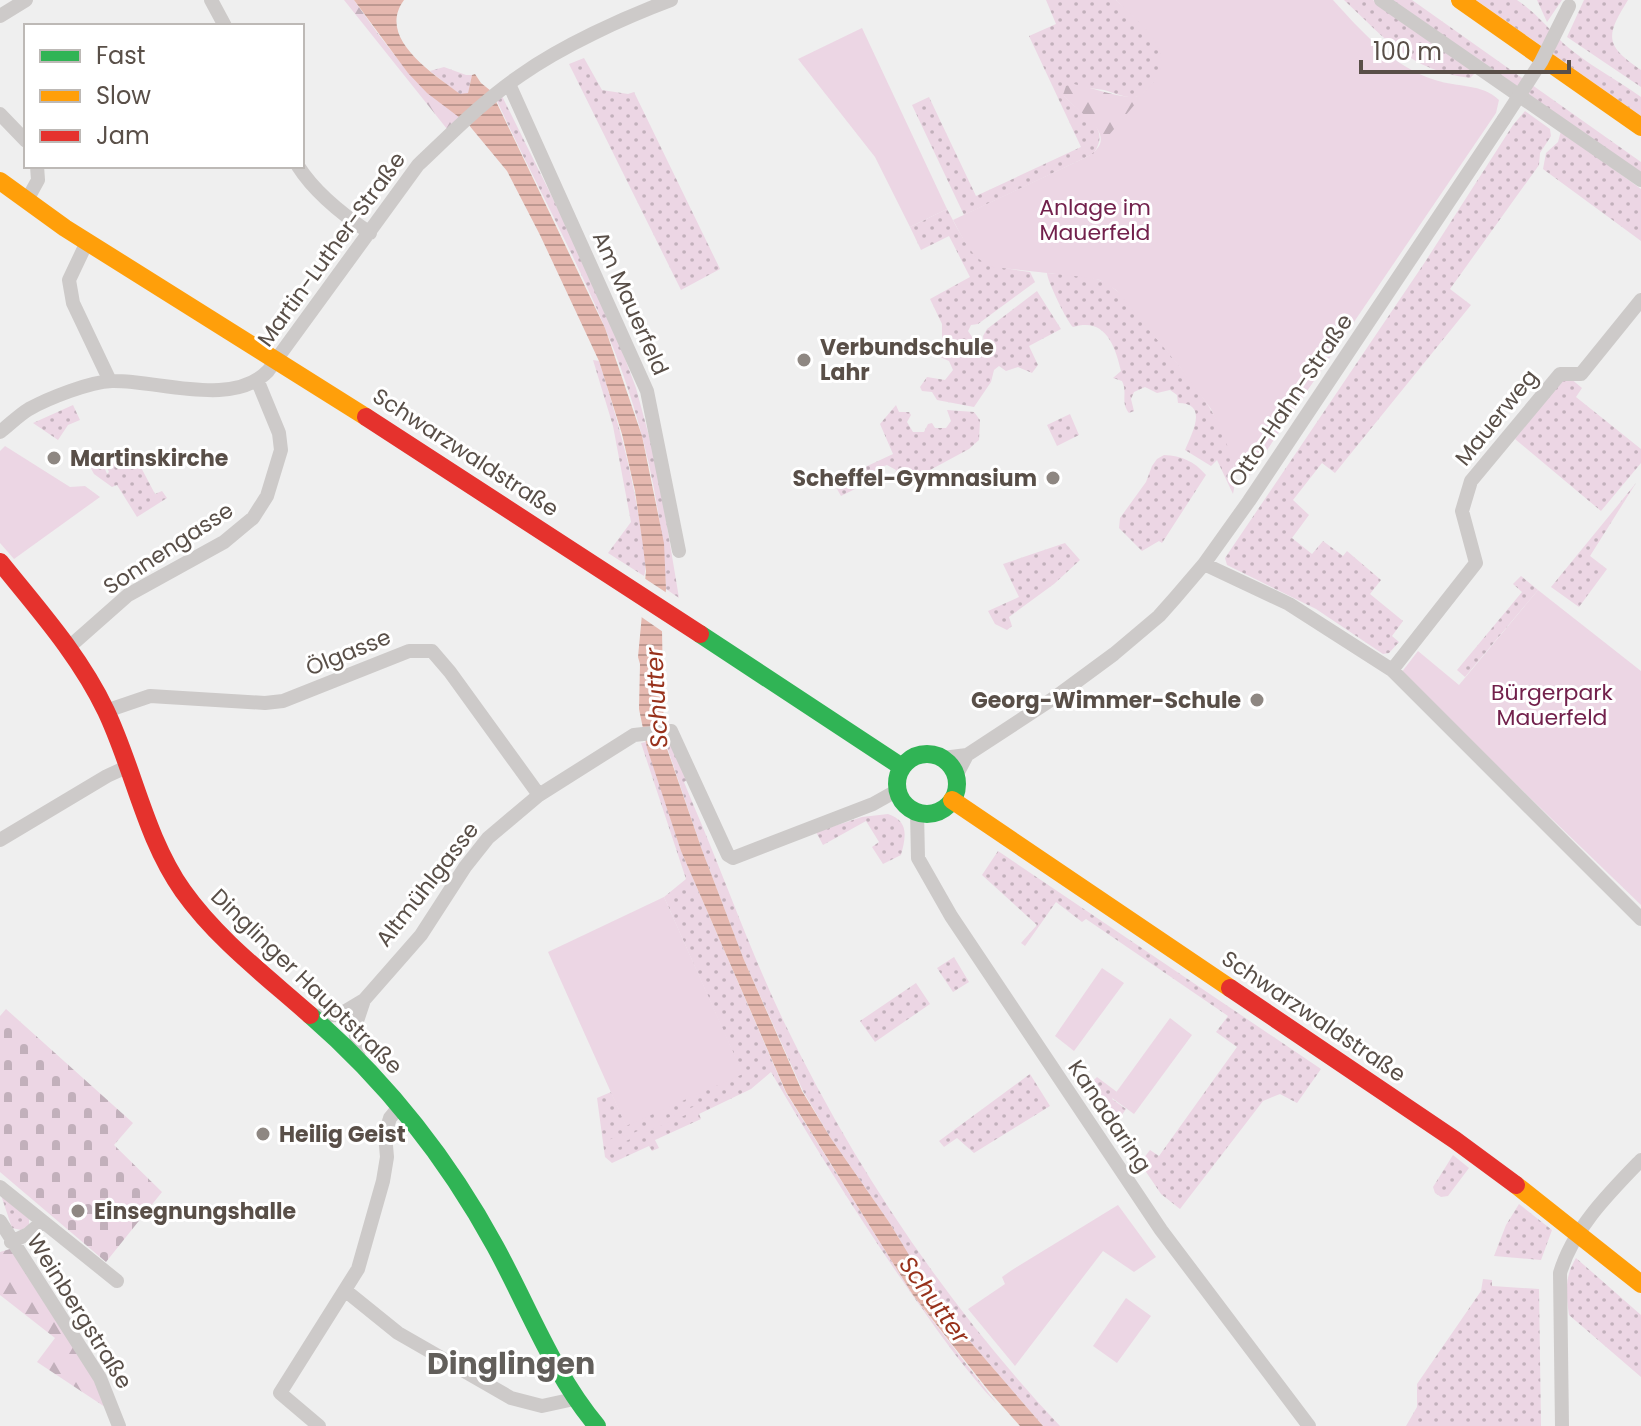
<svg xmlns="http://www.w3.org/2000/svg" width="1641" height="1426" viewBox="0 0 1641 1426" font-family="Poppins,sans-serif">
  <defs>
    <pattern id="grass-dots" width="8" height="8" patternUnits="userSpaceOnUse" patternTransform="scale(2)"><rect width="8" height="8" fill="#ecd6e4"/><path d="M2 2h.1M6 6h.1" fill="none" stroke="#c2b0bb" stroke-width="1.8" stroke-linecap="round"/></pattern>
    <pattern id="forest-firs" width="22" height="20" patternUnits="userSpaceOnUse" patternTransform="scale(2)"><rect width="22" height="20" fill="#ecd6e4"/><path d="M5 1l3.5 6h-7zM16 11l3.5 6h-7z" fill="#c2b0bb"/></pattern>
    <pattern id="cemetery-stones" width="16" height="16" patternUnits="userSpaceOnUse" patternTransform="scale(2)"><rect width="16" height="16" fill="#ecd6e4"/><path d="M2 7V4a2 2 0 0 1 4 0v3zM10 15v-3a2 2 0 0 1 4 0v3z" fill="#c2b0bb"/></pattern>
    <pattern id="water-rules" width="6" height="5" patternUnits="userSpaceOnUse" patternTransform="scale(2)"><rect width="6" height="5" fill="#e5b8af"/><path d="M0 2.5h6" fill="none" stroke="#bd9890"/></pattern>
  </defs>
  <rect width="100%" height="100%" fill="#efefef"/>
  <path fill="url(#grass-dots)" d="M1046 0H1116C1137 20 1180 50 1154 81 1149 87 1143 96 1135 97 1125 98 1114 93 1104 90 1092 88 1079 87 1066 86L1064 96C1079 114 1114 125 1093 154L964 215 912 105 929 97 976 196 1081 147 1029 36 1056 24Z
    M1344 0H1373L1475 73 1470 78C1409 70 1387 40 1344 0Z
    M1390 0H1412L1641 162V173Z
    M1476 0H1517C1536 13 1547 27 1563 43 1585 63 1616 79 1641 97V116Z
    M1537 0H1562L1547 22Z
    M1584 0H1628C1605 37 1605 45 1641 70V87L1567 37Z
    M584 58 602 90 628 94 634 92 720 269 681 290 569 64Z
    M444 67 466 75H472L468 93 460 95 430 71Z
    M502 96 562 217 618 340 636 388 657 466 679 598 666 589C662 501 640 410 605 328 573 251 532 177 497 101Z
    M1525 111 1550 129 1551 136 1540 153 1539 165 1450 289 1471 305 1335 473 1322 463 1293 500 1309 515 1292 538 1312 554 1323 541 1343 556 1347 551 1381 580 1370 594 1403 621 1392 636 1399 642 1389 653 1383 654 1316 609 1227 565 1225 558 1425 262 1513 125Z
    M1561 131 1641 189V241L1543 169 1546 153 1558 142Z
    M947 209C972 256 975 265 1030 272L1035 282 978 324 971 325 968 331 979 347 984 344 983 336 987 329 1037 291 1061 329 1029 346 1038 365 1032 373 1018 367 1006 371 999 366 994 370 991 382 974 407 937 400 932 392 922 391 920 387 927 377 945 380 953 370 949 361 940 357 947 347 942 337V324L930 299 970 277 949 236 921 250 910 227Z
    M1047 273C1064 275 1086 274 1102 281 1122 290 1139 316 1153 334 1185 373 1246 439 1233 494L1217 460 1211 466 1185 450C1192 433 1209 403 1178 403L1177 395 1170 390 1157 393 1145 387 1134 392 1131 399 1134 411 1129 413C1120 402 1128 393 1122 381L1113 378 1121 371C1115 345 1105 317 1073 327 1067 322 1047 280 1047 273Z
    M593 360 599 361C617 418 633 473 641 532 643 546 648 563 644 576L608 553 631 522 613 426Z
    M1570 378 1582 388 1576 397 1641 449V463L1601 511 1515 439 1563 379Z
    M73 405 80 420 68 425 58 440 33 423Z
    M896 405 899 412H909L911 415 907 422 913 432H924L928 424 932 423 935 428H946L951 421 947 410 974 412 980 420 979 440 969 449 904 484 894 480 896 470 887 465 881 467 879 477 841 496 833 482 893 454 880 424Z
    M1070 414 1079 435 1057 446 1047 425Z
    M1164 455C1182 456 1194 461 1206 475L1162 543 1159 541 1142 551 1119 528 1120 518 1146 482 1152 466 1157 459Z
    M135 456 155 494 162 491 167 498 137 517 117 485 112 487 94 474 87 461 100 457 107 474 109 472 106 465Z
    M1636 483 1590 556 1607 569 1579 607 1551 587Z
    M1065 543 1080 560 1054 584 1009 617 1012 626 1007 630 995 624 988 611 1019 597 1003 564Z
    M1521 576 1538 590 1465 677 1457 670 1522 592 1513 584Z
    M664 738H671L690 778 684 782 693 804C724 876 750 951 784 1022 855 1169 948 1307 1060 1426H1043L942 1309 889 1222 830 1137 803 1091 744 960 702 850Z
    M646 742 681 851 786 1093 913 1295 997 1404C968 1374 942 1337 918 1303 865 1228 817 1151 771 1072L751 1089 699 1114 701 1119 655 1140 659 1148 652 1151 649 1146 612 1163 605 1157 597 1098 611 1092 626 1125 742 1073 664 897 686 879 641 743Z
    M888 814C909 821 906 836 901 855L883 864 872 847 879 842 866 821 823 845 816 832 862 817Z
    M998 851 1321 1069 1297 1103 1280 1094 1263 1101 1180 1209 1161 1194 1140 1163 1150 1150 1159 1156 1237 1047 1216 1032 1228 1016 1086 919 1082 922 1056 902 1025 946 1021 943 1037 925 982 875Z
    M954 957 969 982 953 992 937 968Z
    M916 983 930 1004 875 1042 860 1021Z
    M1078 1070 1093 1081 1097 1077 1117 1092 1112 1099 1126 1109 1115 1125Z
    M1030 1074 1050 1106 974 1153 957 1138 944 1147 939 1141Z
    M1453 1155 1469 1168 1448 1196 1441 1197 1435 1193 1433 1187Z
    M1 1195 29 1219V1225L21 1230 12 1228Z
    M1519 1204 1552 1230 1541 1260 1494 1256 1506 1225Z
    M1576 1258 1641 1315V1377L1569 1315C1566 1293 1564 1278 1576 1258Z
    M1483 1279 1492 1280V1286L1539 1289 1541 1426H1406L1417 1407V1384L1481 1291Z"/>
  <path fill="url(#forest-firs)" d="M344 0H354C389 50 411 80 460 117L447 129Z
    M1116 0 1183 50 1104 156 1084 159C1126 136 1078 114 1063 95L1066 86 1074 84C1092 88 1111 95 1129 97 1139 98 1144 92 1150 85 1182 51 1140 24 1116 0Z
    M10 1249 88 1365 108 1409 37 1362 55 1338 0 1295V1252Z"/>
  <path fill="url(#cemetery-stones)" d="M6 1009 133 1123 114 1145 162 1192 106 1262 0 1172V1016Z"/>
  <path fill="#ecd6e4" d="M1116 0H1333C1363 33 1392 66 1435 80 1459 88 1481 83 1499 100L1496 113 1250 475 1235 470 1227 445 1211 409 1179 366 1116 290 1100 280 1083 277 993 267C971 259 964 240 953 220L1093 154 1157 78C1174 46 1137 21 1116 0Z
    M862 28 947 209 910 227 875 157 798 59Z
    M5 446 70 487 85 486 100 497 14 559 0 543V451Z
    M1538 590 1641 671V905L1401 673 1418 651 1459 685Z
    M664 897 743 1074 626 1126 548 952Z
    M1102 968 1124 983 1074 1051 1055 1036Z
    M1170 1018 1192 1035 1134 1114 1112 1098Z
    M702 1103 704 1107 626 1141V1144L609 1152 604 1142 622 1134 624 1137Z
    M1118 1205 1156 1257 1134 1272 1103 1251 1015 1366 968 1309 1005 1284 1002 1277 1012 1270Z
    M1126 1298 1151 1316 1117 1363 1093 1346Z"/>
  <path fill="url(#water-rules)" d="M354 0H404C376 38 433 73 460 94L468 93 472 75 475 74 481 83 491 91 605 328 642 436 664 543 666 589 662 630 664 740 702 850 744 960 802 1091 830 1137 889 1222 942 1309 1043 1426H1020L988 1390 913 1295 786 1092 681 851 647 748 639 709 640 664 638 657 646 571 643 546 635 491 622 434 599 361 540 235 507 171 468 124 427 93 408 73Z"/>
  <path fill="#efefef" d="M641 576 670 595 666 634 637 614Z"/>
  <g fill="none" stroke-linecap="round" stroke-linejoin="round">
    <path stroke="#cdcac9" stroke-width="14" d="M211 0 225 26
      M1381 0 1641 180
      M0 16 26 0
      M509 84 647 391 679 551
      M0 114 26 141
      M298 166C315 193 343 215 370 233
      M27 200 38 180 37 166
      M87 242 69 280 73 303 110 381
      M0 432C9 425 19 415 29 409 49 398 89 382 112 381 159 380 232 408 268 371L418 165C451 134 484 100 521 75 562 46 623 18 671 0
      M1204 564 1289 604 1392 670 1476 563 1462 511 1471 481 1560 374H1581L1641 300
      M68 648 128 595 224 542 253 518 267 496 281 450 279 433 258 382
      M1392 670 1641 919
      M106 711 150 696 265 703 283 701 409 651H432L450 672 539 795
      M943 758 967 755 1057 696 1114 654 1159 616 1175 598 1204 564 1249 501 1504 119
      M956 776 967 755
      M917 812 918 858 951 916 1161 1230 1309 1426
      M0 840 107 776 129 766
      M312 1016 339 1015 364 1000
      M359 1061 355 1027 364 1000 421 935 465 867 488 838 539 795 634 735 671 731 728 855 733 858 873 804 898 790
      M0 1187 117 1281
      M0 1221 100 1378 119 1426
      M11 1242 28 1234 42 1222
      M346 1291 398 1333 511 1398 542 1406 574 1399
      M319 1426 280 1393 358 1269 383 1181 387 1157 385 1134 390 1118 399 1107
      M1562 1426 1560 1273C1573 1229 1609 1193 1641 1160"/>
    <path stroke="#30b455" stroke-width="18" d="M700 634 902 767
      M897 784a30 30 0 1 1 60 0a30 30 0 1 1-60 0Z
      M310 1015C386 1081 447 1158 495 1246 528 1306 553 1374 597 1426"/>
    <path stroke="#ff9f0a" stroke-width="18" d="M1460 0 1641 127
      M0 181 65 228 366 417
      M952 800 1230 988
      M1516 1185 1641 1284"/>
    <path stroke="#e5322d" stroke-width="18" d="M366 417 700 634
      M0 562C38 609 80 656 106 711 134 770 145 837 183 891 217 939 266 976 310 1015
      M1230 988 1455 1140 1516 1185"/>
    <path stroke="#cdcac9" stroke-width="14" d="M1504 119 1541 62 1569 6"/>
  </g>
  <g fill="#8e8782" stroke="#fff" stroke-width="3">
    <circle cx="804" cy="360" r="8"/>
    <circle cx="54" cy="458" r="8"/>
    <circle cx="1053" cy="478" r="8"/>
    <circle cx="1257" cy="700" r="8"/>
    <circle cx="263" cy="1134" r="8"/>
    <circle cx="78" cy="1211" r="8"/>
  </g>
  <g text-anchor="middle" stroke-width="6" stroke-linejoin="round" paint-order="stroke">
    <g font-size="22" fill="#72214c" stroke="#fff">
      <text x="1095" y="215">Anlage im<tspan x="1095" dy="25">Mauerfeld</tspan></text>
      <text x="1552" y="700">Bürgerpark<tspan x="1552" dy="25">Mauerfeld</tspan></text>
    </g>
    <g font-size="22" fill="#594f48" stroke="#fff">
      <text transform="translate(331 249) rotate(-54)" y="8">Martin-Luther-Straße</text>
      <text transform="translate(631 303) rotate(66)" y="8">Am Mauerfeld</text>
      <text transform="translate(1290 400) rotate(-56)" y="8">Otto-Hahn-Straße</text>
      <text transform="translate(1496 417) rotate(-51)" y="8">Mauerweg</text>
      <text transform="translate(466 452) rotate(33)" y="8">Schwarzwaldstraße</text>
      <text transform="translate(168 548) rotate(-33)" y="8">Sonnengasse</text>
      <text transform="translate(348 652) rotate(-22)" y="8">Ölgasse</text>
      <text transform="translate(427 884) rotate(-52)" y="8">Altmühlgasse</text>
      <text transform="translate(307 981) rotate(44)" y="8">Dinglinger Hauptstraße</text>
      <text transform="translate(1314 1016) rotate(34)" y="8">Schwarzwaldstraße</text>
      <text transform="translate(1110 1116) rotate(56)" y="8">Kanadaring</text>
      <text transform="translate(80 1311) rotate(58)" y="8">Weinbergstraße</text>
    </g>
    <g font-size="22" font-weight="bold" fill="#594f48" stroke="#fff" text-anchor="start">
      <text x="820" y="355">Verbundschule<tspan x="820" dy="25">Lahr</tspan></text>
      <text x="70" y="466">Martinskirche</text>
      <text x="1037" y="486" text-anchor="end">Scheffel-Gymnasium</text>
      <text x="1241" y="708" text-anchor="end">Georg-Wimmer-Schule</text>
      <text x="279" y="1142">Heilig Geist</text>
      <text x="94" y="1219">Einsegnungshalle</text>
    </g>
    <g font-size="24" font-style="italic" fill="#98321c" stroke="#fff">
      <text transform="translate(657 698) rotate(-93)" y="8">Schutter</text>
      <text transform="translate(934 1300) rotate(54)" y="8">Schutter</text>
    </g>
    <g font-size="30" font-weight="bold" fill="#625f5b" stroke="#fff">
      <text x="511" y="1374">Dinglingen</text>
    </g>
  </g>
  <rect x="24" y="24" width="280" height="144" fill="#ffffff" stroke="#bdb9b6" stroke-width="2"/>
  <rect x="40" y="50" width="40" height="12" fill="#30b455" stroke="#bdb9b6" stroke-width="2"/>
  <text x="96" y="64" font-size="24" fill="#594f48">Fast</text>
  <rect x="40" y="90" width="40" height="12" fill="#ff9f0a" stroke="#bdb9b6" stroke-width="2"/>
  <text x="96" y="104" font-size="24" fill="#594f48">Slow</text>
  <rect x="40" y="130" width="40" height="12" fill="#e5322d" stroke="#bdb9b6" stroke-width="2"/>
  <text x="96" y="144" font-size="24" fill="#594f48">Jam</text>
  <path d="M1361 60v12h208v-12" fill="none" stroke="#594f48" stroke-width="4"/>
  <text x="1373" y="60" font-size="24" fill="#594f48" stroke="#ffffff" stroke-width="6" paint-order="stroke">100 m</text>
</svg>
